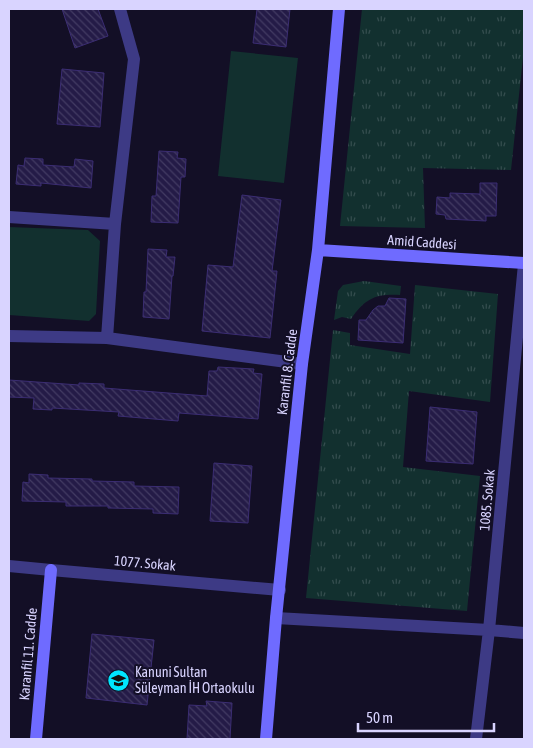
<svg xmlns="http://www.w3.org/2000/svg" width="533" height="748" viewBox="0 0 533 748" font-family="'Asap Condensed',sans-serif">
  <defs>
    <pattern id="grass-tufts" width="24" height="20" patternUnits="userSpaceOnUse" patternTransform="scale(1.25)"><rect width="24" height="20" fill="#12302f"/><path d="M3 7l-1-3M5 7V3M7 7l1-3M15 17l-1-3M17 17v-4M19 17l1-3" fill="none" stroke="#344d4e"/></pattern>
    <pattern id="building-back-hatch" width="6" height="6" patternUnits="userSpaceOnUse" patternTransform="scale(1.25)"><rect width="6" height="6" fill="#241b47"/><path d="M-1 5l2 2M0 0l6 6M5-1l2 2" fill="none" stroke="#433b63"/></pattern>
  </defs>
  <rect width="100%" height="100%" fill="#130f26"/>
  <path fill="url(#grass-tufts)" d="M362 9H524V48L511 170 423 168 425 228 340 226Z
    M364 281 401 286 400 295C375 294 366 298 351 319L342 317 334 320 338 291 343 285Z
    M415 285 498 294 490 402 409 391 403 467 480 476 467 611 306 598 333 330 350 333V345L410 354Z"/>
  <path fill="#12302f" d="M231 51 298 58 284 183 218 176Z
    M9 227 88 230 100 241 96 314 89 321 9 315Z"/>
  <path fill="url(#building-back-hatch)" stroke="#3b2d73" d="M62 9H98L108 36 75 48Z
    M257 9H290L286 47 253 43Z
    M62 69 104 73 100 127 57 124Z
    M159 151 178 152 177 158 186 159 185 177H181L178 223 151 222 152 196H156Z
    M25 158 43 159V165L74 167 75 159 93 161 91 188 41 183V186L16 184 18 165 24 166Z
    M480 183H497L496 216H486V221L446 219 445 215 436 214 437 197 450 198V193L480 194Z
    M242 195 281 200 272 271H277L270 338 202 331 208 265 233 267Z
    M148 249 167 250 166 257H175L173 276H172L169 319 143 317 144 292H146Z
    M389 298 406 299 403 343 358 340 359 320H366L373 310 378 306H385Z
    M218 367 254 369 253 373 262 374 258 419 179 413 178 421 118 416 119 412 52 408V410L33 409 34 398 9 397V380L79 385V383L104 384V388L207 396 209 371H217Z
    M430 407 477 412 473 464 426 461Z
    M214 463 252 466 248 523 210 521Z
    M29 474 48 475V478L92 479V481L134 482V486L179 487 178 514 153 513V509L108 508V506H66V502L22 501 23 482 29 483Z
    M92 634 154 640 147 705 86 698Z
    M206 701 232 703 230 739H187L189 705 207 706Z"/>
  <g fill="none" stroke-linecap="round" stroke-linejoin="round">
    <path stroke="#3d3a85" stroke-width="12" d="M9 217 115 224
      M9 336 107 338 302 364
      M107 338 115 224 134 59 120 9
      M9 566 51 570 280 590
      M276 618 489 630 524 633
      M476 739 489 630 524 264"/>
    <path stroke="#6f6bff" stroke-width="12" d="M318 250 524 263
      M36 739 51 570
      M266 739 276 618 302 364 318 250 339 9"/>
  </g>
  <defs>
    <symbol id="school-disc" viewBox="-11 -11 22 22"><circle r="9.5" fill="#00e5ff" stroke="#130f26"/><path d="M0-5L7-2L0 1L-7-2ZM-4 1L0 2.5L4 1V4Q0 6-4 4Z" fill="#111"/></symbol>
  </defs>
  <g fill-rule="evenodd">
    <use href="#school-disc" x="106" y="668" width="25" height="25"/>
  </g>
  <g text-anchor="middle" stroke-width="4" stroke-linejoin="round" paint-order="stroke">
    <g font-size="14" fill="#d9d4ff" stroke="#130f26">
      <text transform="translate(422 242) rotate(4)" y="5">Amid Caddesi</text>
      <text transform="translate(287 372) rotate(-83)" y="5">Karanfil 8. Cadde</text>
      <text transform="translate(487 500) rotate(-85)" y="5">1085. Sokak</text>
      <text transform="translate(145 563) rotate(5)" y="5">1077. Sokak</text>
      <text transform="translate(28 654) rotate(-85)" y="5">Karanfil 11. Cadde</text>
    </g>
    <g font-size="14" fill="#d9d4ff" stroke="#130f26" text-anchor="start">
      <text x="135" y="677">Kanuni Sultan<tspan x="135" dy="16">Süleyman İH Ortaokulu</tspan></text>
    </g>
  </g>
  <rect width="533" height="748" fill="none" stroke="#d9d4ff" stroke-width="20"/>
  <path d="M358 723v8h136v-8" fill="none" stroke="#d9d4ff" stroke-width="2.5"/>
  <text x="366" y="723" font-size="15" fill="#d9d4ff" stroke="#130f26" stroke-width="4" paint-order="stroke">50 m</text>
</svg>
